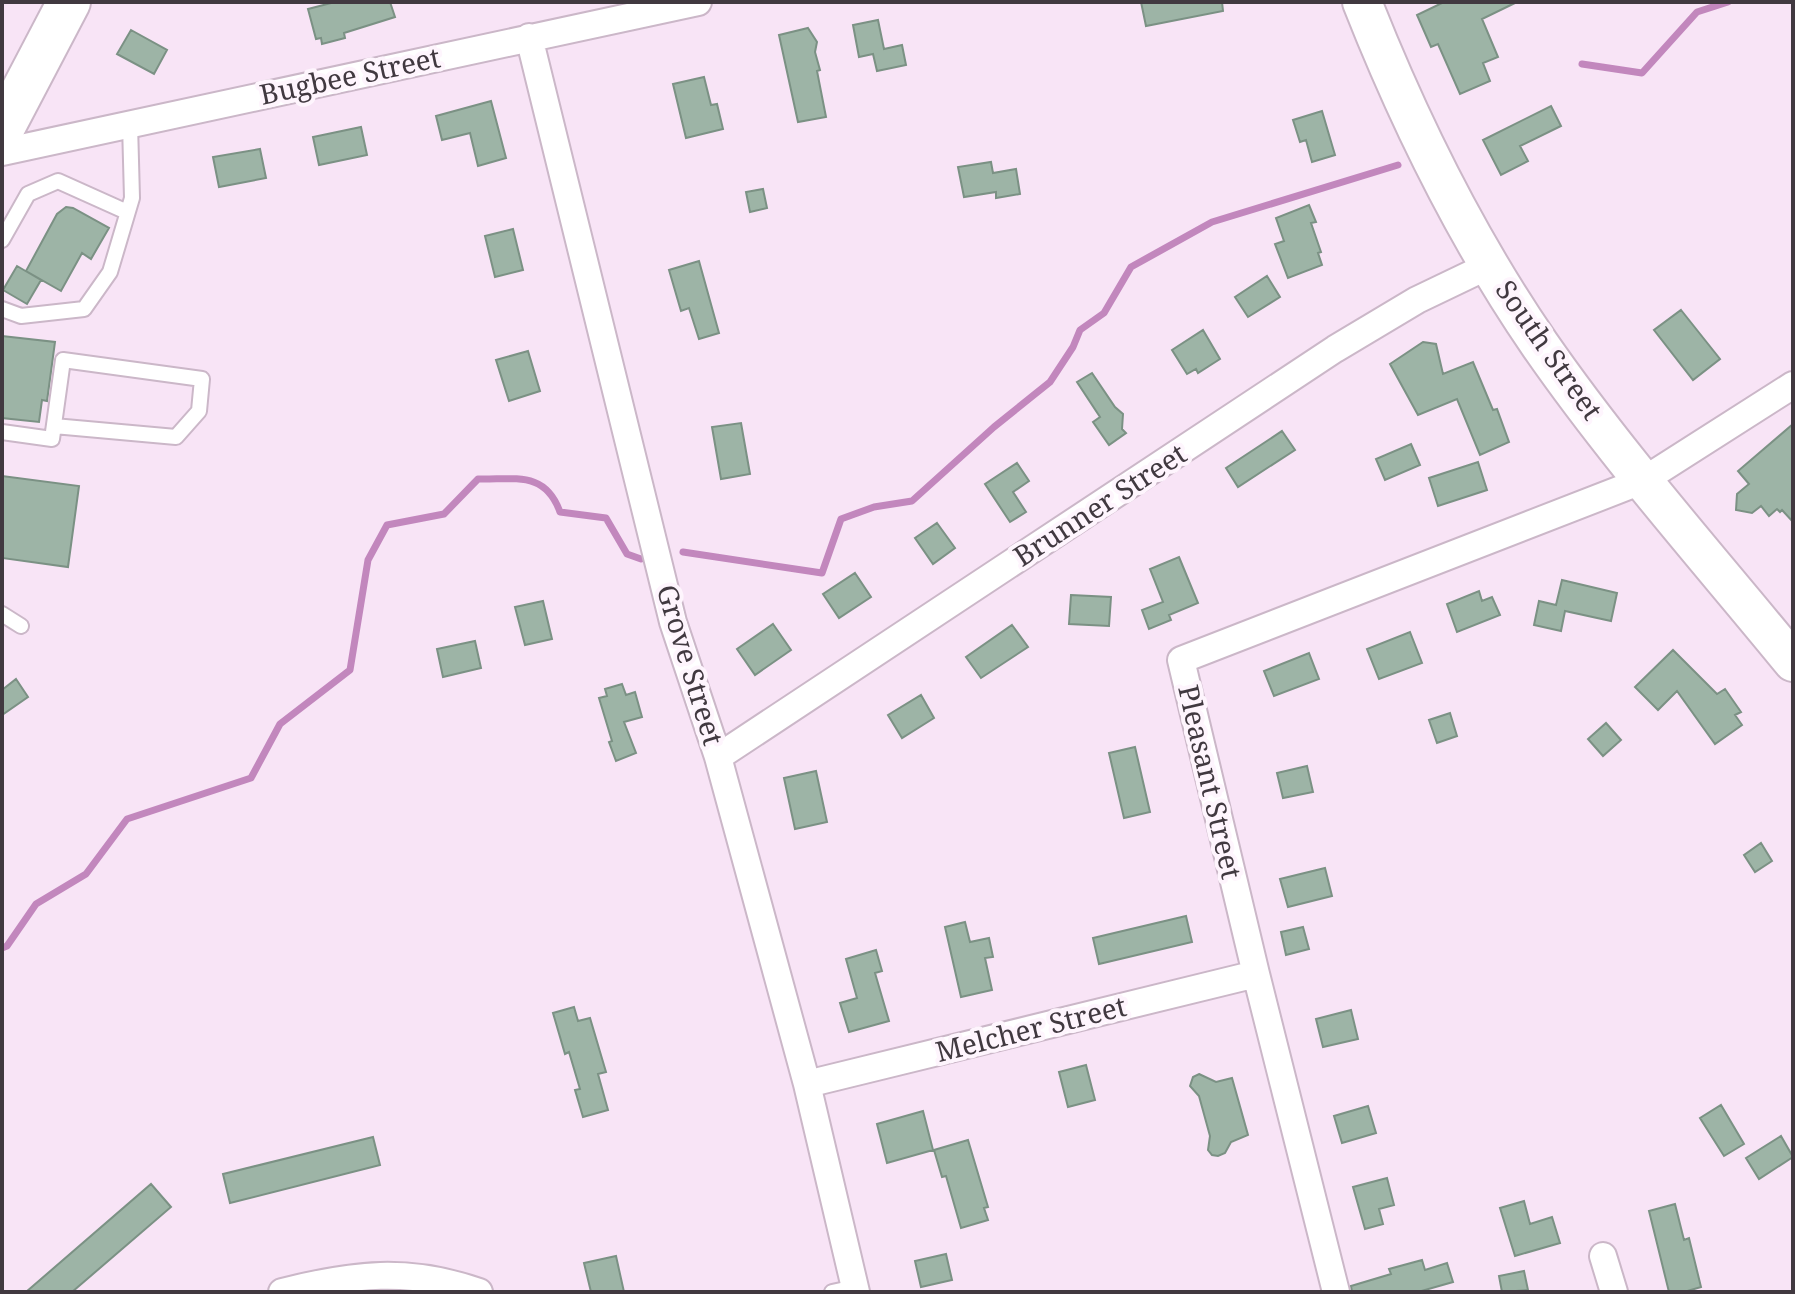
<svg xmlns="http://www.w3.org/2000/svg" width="1795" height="1294" viewBox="0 0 1795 1294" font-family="'Noto Serif',serif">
  <rect width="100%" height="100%" fill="#f8e4f6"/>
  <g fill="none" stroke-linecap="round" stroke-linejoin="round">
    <path stroke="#c287bd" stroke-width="7" d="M1582 64 1642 73 1697 12 1728 2
      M683 552 822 573 841 519 874 507 912 501 994 427 1050 382 1073 347 1080 330 1104 313 1131 267 1212 222 1398 165
      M2 948 7 946 36 904 86 874 127 819 251 778 280 724 350 670 368 560 387 525 444 514 478 479C514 480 545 470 560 512L606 518 627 554 641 559"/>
  </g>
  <path fill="#9db4a6" stroke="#7b9184" stroke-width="2" d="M335 2H390L395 17 344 33 345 38 322 44 321 38 316 39 308 9Z
    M1141 2H1222L1223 11 1146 26Z
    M1444 2H1517L1482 19 1498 57 1483 63 1490 81 1460 94 1438 44 1431 47 1417 15Z
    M878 20 884 49 902 45 906 65 877 71 873 54 859 57 853 25Z
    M808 28 817 42 815 52 820 70 817 71 826 117 798 122 779 35Z
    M131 30 167 50 154 74 117 54Z
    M704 77 711 105 717 104 723 129 686 138 673 84Z
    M491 101 506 158 478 166 470 133 442 140 436 116Z
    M1551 106 1561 126 1520 146 1528 161 1501 175 1483 140Z
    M1322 111 1335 155 1312 162 1306 140 1300 142 1293 120Z
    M361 127 367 155 319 165 313 137Z
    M260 149 266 178 219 187 213 157Z
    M991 162 993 173 1016 169 1020 194 996 198V192L964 197 958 167Z
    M763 189 767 208 750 212 746 192Z
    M1309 205 1316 222 1311 223 1321 252 1318 253 1322 265 1288 278 1275 244 1284 241 1276 218Z
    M66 207 73 208 109 228 91 259 82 253 61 291 26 271 57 214Z
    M513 229 523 270 495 277 485 236Z
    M699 261 719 333 699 339 689 308 681 311 669 270Z
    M17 266 41 280 27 304 3 290Z
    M1267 276 1280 297 1248 317 1235 297Z
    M1681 310 1720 359 1693 380 1654 330Z
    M1203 330 1220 359 1198 373 1196 369 1187 374 1172 350Z
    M2 336 55 342 47 401 42 400 39 422 2 418Z
    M1423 342 1436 344 1443 374 1473 362 1493 410 1497 409 1509 442 1480 455 1457 399 1418 415 1390 364Z
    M528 351 540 391 509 401 496 360Z
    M1092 373 1115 407 1123 414 1122 429 1126 433 1109 445 1093 422 1100 417 1077 382Z
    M741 423 750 474 721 479 712 427Z
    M1793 424V522L1782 510 1780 512 1777 509 1769 516 1761 506 1752 513 1736 510 1737 494 1749 484 1738 471Z
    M1282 431 1295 450 1238 487 1226 468Z
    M1411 444 1420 465 1385 480 1376 459Z
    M1478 462 1487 490 1438 506 1429 478Z
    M1017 463 1029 481 1013 492 1026 512 1010 522 985 484Z
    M2 476 79 486 68 567 2 558Z
    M937 523 955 548 933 564 915 538Z
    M1179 557 1198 603 1169 615 1171 620 1149 629 1142 610 1163 602 1150 569Z
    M855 573 871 597 839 618 823 594Z
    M1562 580 1617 593 1611 621 1565 611 1561 631 1534 625 1539 601 1556 605Z
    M1479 591 1482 601 1492 597 1500 615 1457 632 1447 604Z
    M1071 595 1111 597 1109 626 1069 624Z
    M543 601 552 639 525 645 515 607Z
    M773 624 791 650 755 675 737 649Z
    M1012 625 1028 647 981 678 966 657Z
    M1410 632 1422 663 1379 679 1367 649Z
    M475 641 481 668 443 677 437 649Z
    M1673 650 1717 694 1725 689 1741 712 1735 715 1742 725 1715 744 1677 691 1658 710 1635 687Z
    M1309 653 1319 679 1274 696 1264 671Z
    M16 679 28 697 2 715V690Z
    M622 684 626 695 635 692 642 717 624 722 636 753 616 761 609 742 612 741 599 698 607 696 605 689Z
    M921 695 934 718 902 738 888 715Z
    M1450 713 1457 736 1437 743 1429 720Z
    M1606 723 1621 740 1603 756 1588 739Z
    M1135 747 1150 812 1124 818 1109 753Z
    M1307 766 1313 792 1283 798 1277 773Z
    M816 771 827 822 795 829 784 778Z
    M1761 843 1772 861 1755 872 1744 855Z
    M1325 868 1332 896 1288 907 1280 879Z
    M1186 916 1192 942 1099 964 1093 938Z
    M965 922 970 942 989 938 993 957 985 958 992 990 961 997 945 927Z
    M1303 927 1309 949 1286 955 1281 932Z
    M876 950 882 971 875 973 889 1021 849 1032 840 1003 857 998 846 959Z
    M574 1007 578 1021 590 1018 606 1072 598 1074 608 1110 583 1117 575 1090 580 1089 569 1052 565 1054 553 1013Z
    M1351 1010 1358 1039 1323 1047 1316 1019Z
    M1086 1065 1095 1100 1068 1107 1059 1072Z
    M1199 1074 1216 1082 1232 1078 1248 1135 1231 1142 1225 1153 1218 1156 1212 1155 1208 1150 1210 1136 1199 1096 1190 1086 1193 1077Z
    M1721 1105 1744 1144 1724 1156 1700 1118Z
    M1368 1106 1376 1133 1342 1143 1334 1116Z
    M923 1111 933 1150 887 1163 877 1124Z
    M1781 1136 1793 1157 1759 1179 1746 1158Z
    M373 1137 380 1165 230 1203 223 1174Z
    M968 1140 988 1207 984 1208 988 1220 961 1228 946 1176 942 1177 934 1150Z
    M1387 1178 1394 1205 1379 1209 1383 1224 1365 1229 1353 1187Z
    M151 1184 171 1207 72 1292H26Z
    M1524 1201 1530 1224 1552 1217 1560 1243 1515 1256 1500 1208Z
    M1675 1204 1684 1240 1689 1238 1701 1287 1684 1292H1669L1649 1211Z
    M946 1254 952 1280 921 1287 915 1261Z
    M616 1256 624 1292H591L584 1263Z
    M1422 1260 1425 1270 1447 1263 1453 1282 1418 1292H1352L1351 1286 1391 1274 1389 1269Z
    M1524 1271 1528 1290 1502 1292 1499 1276Z"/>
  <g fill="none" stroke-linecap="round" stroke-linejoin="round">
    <defs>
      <path id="service" d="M2 240 28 194 58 181 127 212
        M2 309 21 316 84 309 110 272 132 198 130 124
        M2 432 52 439 63 360 202 379 199 411 176 437 54 426
        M2 614 21 626
        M832 1292 855 1287"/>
      <path id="minor" d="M529 37 673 622 718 757 807 1084 856 1292
        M2 152 698 2
        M718 757 1335 349 1417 300 1490 265
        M807 1084 1256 974
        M1603 1256 1614 1292
        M282 1292C353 1274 408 1267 479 1292
        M1336 1292 1256 974 1181 660 1644 480 1793 385"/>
      <path id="secondary" d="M1362 2C1409 121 1467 239 1540 345 1617 456 1708 558 1793 662"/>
      <path id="primary" d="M2 130 69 2"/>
    </defs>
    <use href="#service" stroke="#cbb7c8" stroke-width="18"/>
    <use href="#minor" stroke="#cbb7c8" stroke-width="30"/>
    <use href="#secondary" stroke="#cbb7c8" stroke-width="42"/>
    <use href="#primary" stroke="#cbb7c8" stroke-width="46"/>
    <use href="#service" stroke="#fff" stroke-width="14"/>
    <use href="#minor" stroke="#fff" stroke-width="26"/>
    <use href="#secondary" stroke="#fff" stroke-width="38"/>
    <use href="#primary" stroke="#fff" stroke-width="42"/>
  </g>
  <g text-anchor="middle" stroke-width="8" stroke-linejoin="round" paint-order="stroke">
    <g font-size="28" fill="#413940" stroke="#fef5fd">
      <text transform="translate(350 76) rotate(-12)" y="10">Bugbee Street</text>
      <text transform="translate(1549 350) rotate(55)" y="10">South Street</text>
      <text transform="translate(1100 505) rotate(-33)" y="10">Brunner Street</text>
      <text transform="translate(690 665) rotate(73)" y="10">Grove Street</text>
      <text transform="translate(1210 782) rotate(77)" y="10">Pleasant Street</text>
      <text transform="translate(1031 1029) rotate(-14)" y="10">Melcher Street</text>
    </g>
  </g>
  <rect width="1795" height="1294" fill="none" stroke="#413940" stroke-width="8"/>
</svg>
